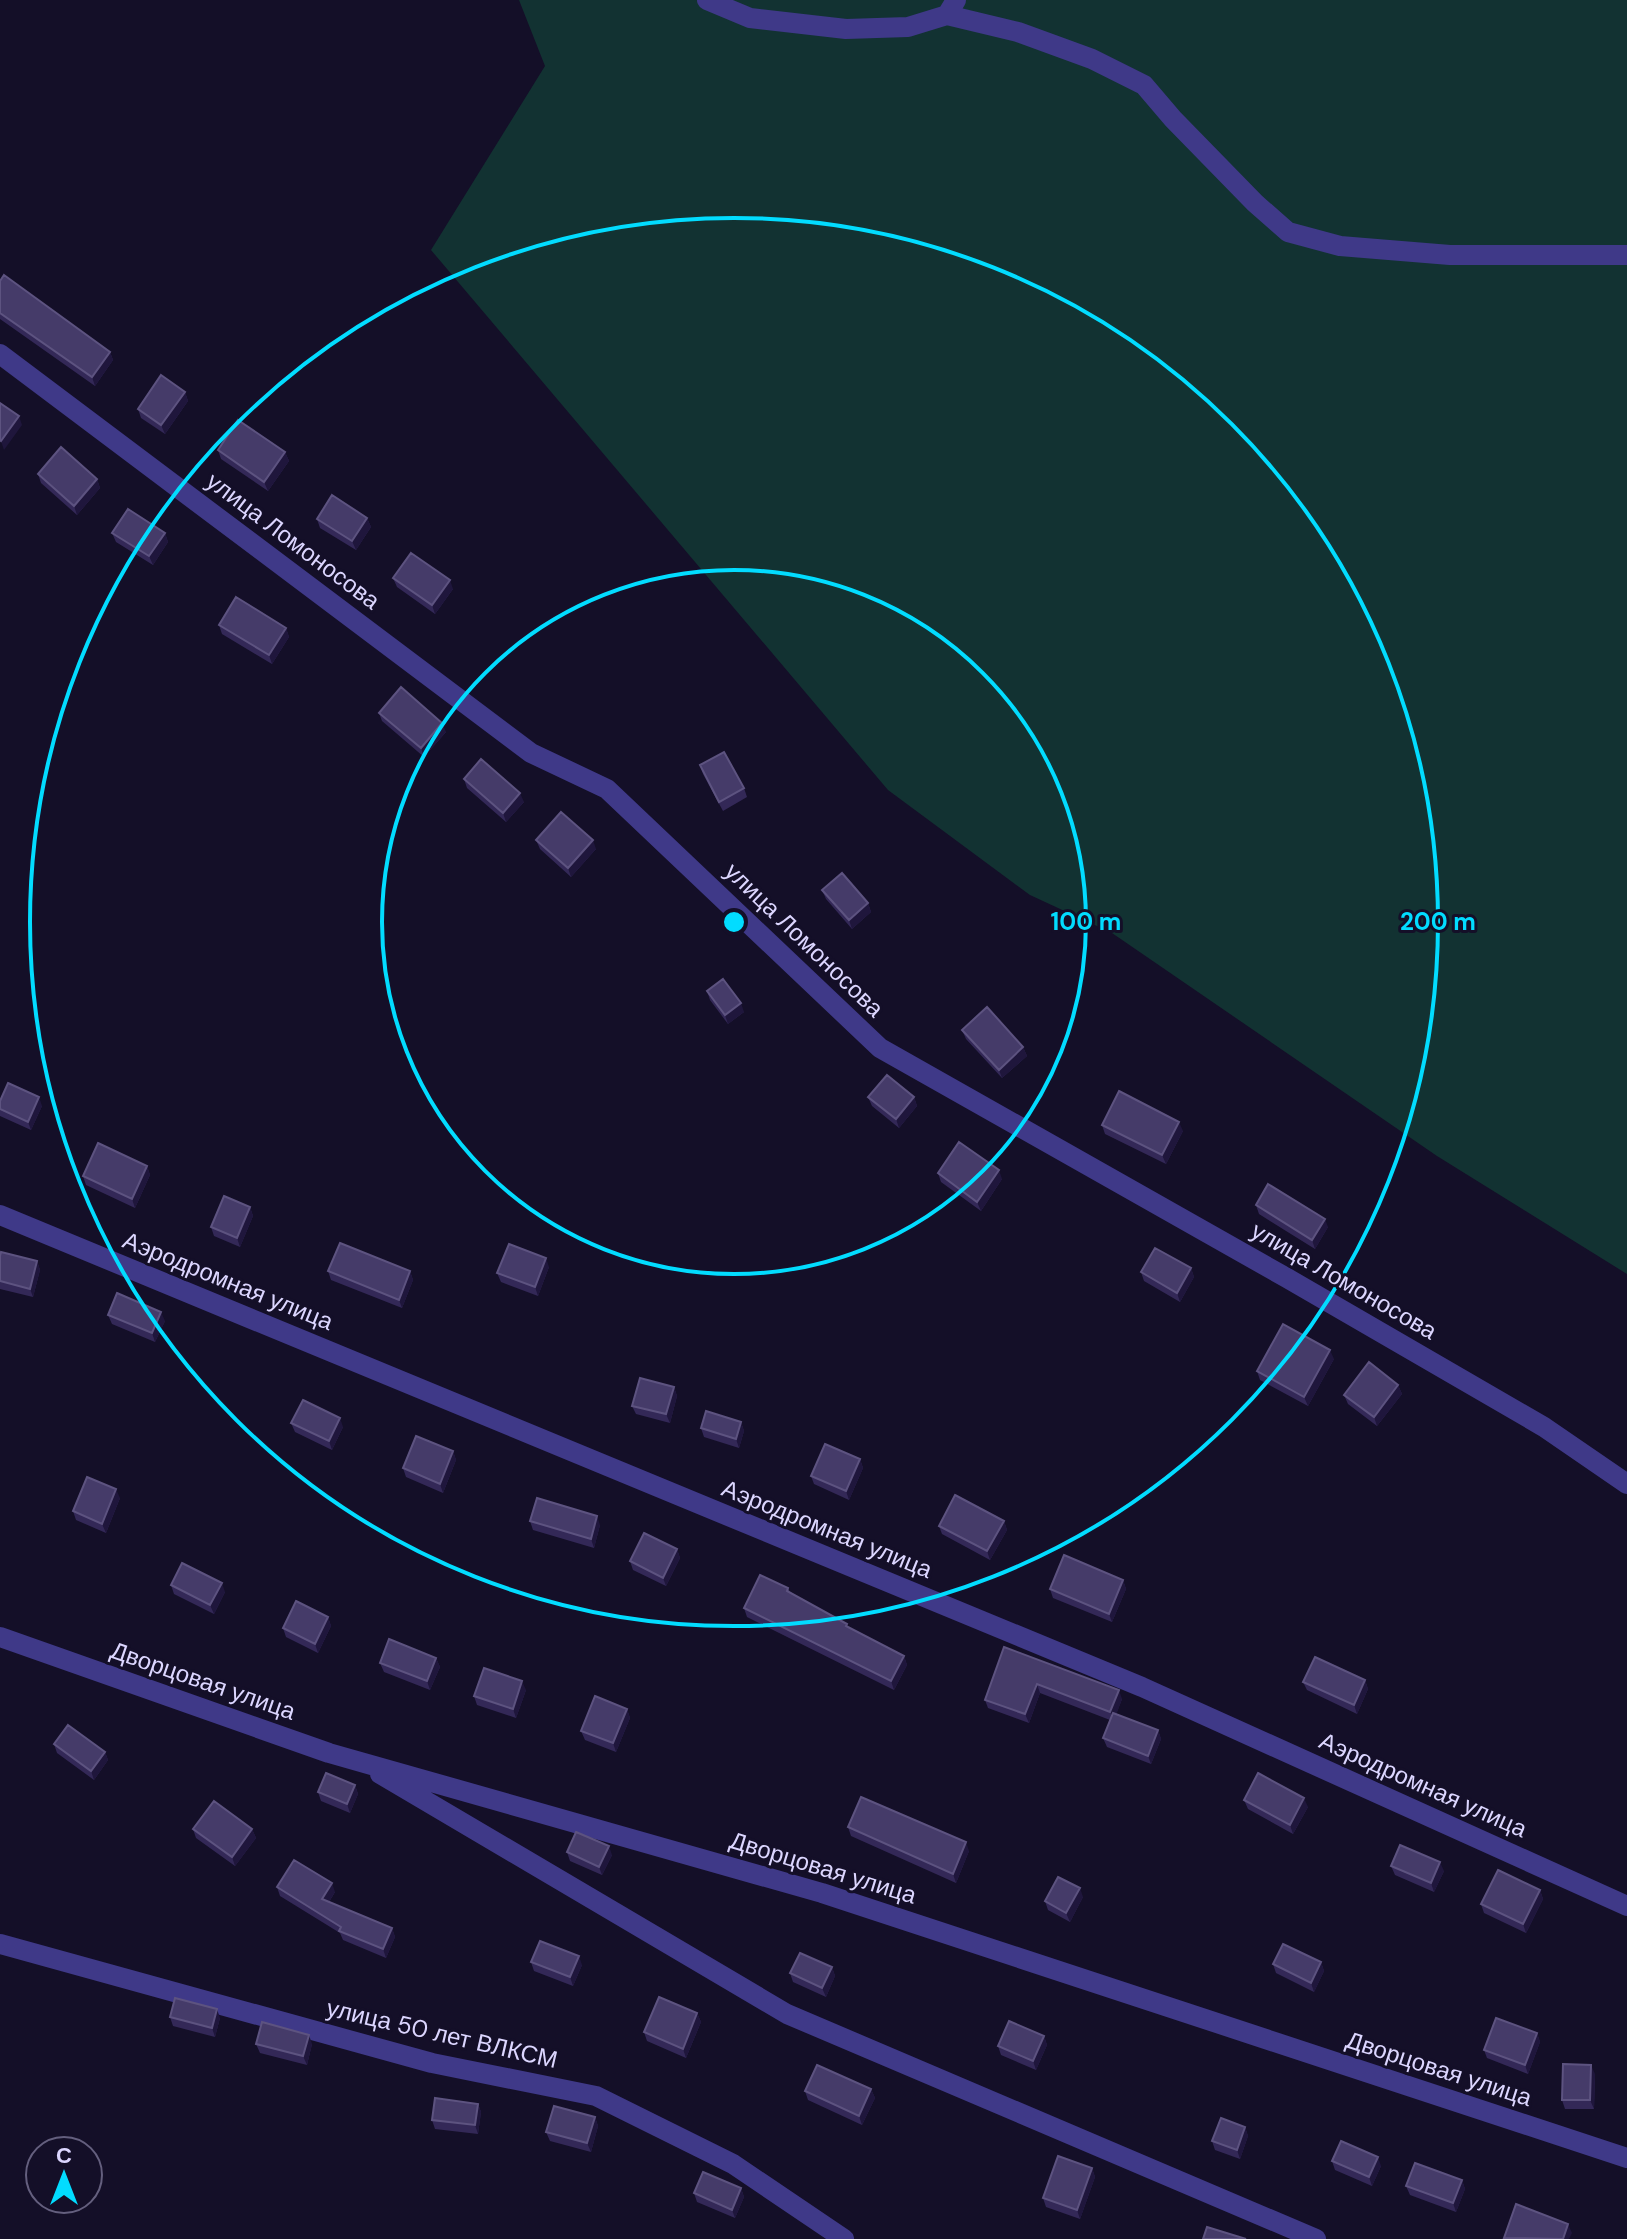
<svg xmlns="http://www.w3.org/2000/svg" width="1627" height="2239" viewBox="0 0 1627 2239" font-family="'DM Sans',sans-serif">
  <rect width="100%" height="100%" fill="#140f28"/>
  <path fill="#123232" d="M519 0H1627V1274L1437 1156 1112 933 1030 895 888 790 431 250 545 66Z"/>
  <g fill="none" stroke-linecap="round" stroke-linejoin="round">
    <path stroke="#3f3988" stroke-width="20" d="M707 0 750 18 846 29 908 27 947 15 956 0
      M947 15 1018 32 1092 59 1144 85 1173 119 1255 203 1288 232 1340 246 1450 255H1627
      M0 354 531 753 607 789 880 1048 1287 1278 1544 1427 1627 1484
      M0 1215 1142 1687 1627 1906
      M0 1637 329 1753 822 1893 1627 2158
      M380 1774 787 2014 1316 2239
      M0 1944 432 2063 596 2096 733 2164 844 2239"/>
  </g>
  <path fill="#332857" d="M0 281 110 352 113 360 95 386 0 319Z
    M185 392 188 401 165 434 141 418 138 409Z
    M218 450 285 452 289 461 268 491 221 459Z
    M38 474 97 479 100 488 77 515 41 483Z
    M367 518 371 527 356 550 320 528 317 519Z
    M112 533H165L168 542 153 565 116 542Z
    M393 578 453 589 435 614 397 587Z
    M219 625 286 628 289 637 272 664 222 634Z
    M379 713 446 732 424 757 382 721Z
    M700 765 744 788 747 797 723 811 703 774Z
    M464 779 524 802 506 822 467 788Z
    M536 840 596 849 571 877 540 849Z
    M822 890 868 903 871 912 852 929 826 899Z
    M707 991 744 1012 728 1024 710 1000Z
    M962 1030 1023 1047 1027 1056 1002 1078 966 1039Z
    M868 1097H914L917 1106 899 1128 872 1106Z
    M0 1101 42 1106 31 1130 0 1116Z
    M1102 1125 1183 1131 1166 1164 1105 1134Z
    M147 1166 150 1175 135 1208 86 1185 83 1176Z
    M938 1173 1002 1179 981 1211 941 1182Z
    M1256 1205 1328 1227 1315 1249 1259 1214Z
    M250 1207 253 1216 240 1247 214 1236 211 1227Z
    M0 1256 37 1261 40 1270 33 1297 0 1289Z
    M549 1267 538 1296 501 1282 497 1273Z
    M1191 1268 1194 1277 1180 1302 1144 1281 1141 1272Z
    M328 1271H410L413 1280 402 1308 331 1280Z
    M108 1315 165 1321 155 1342 112 1324Z
    M1334 1359 1308 1406 1260 1380 1257 1371Z
    M1398 1385 1402 1394 1377 1426 1348 1404 1344 1395Z
    M674 1387 677 1396 670 1423 636 1414 632 1406Z
    M741 1422 744 1431 739 1448 704 1437 701 1428Z
    M291 1423 343 1427 332 1450 295 1432Z
    M453 1451 456 1460 443 1493 406 1477 403 1468Z
    M860 1459 863 1468 849 1500 814 1484 811 1476Z
    M120 1498 106 1533 76 1520 73 1511Z
    M530 1521 600 1525 594 1548 533 1530Z
    M1004 1521 1007 1530 990 1560 942 1534 939 1526Z
    M677 1549 680 1558 666 1586 633 1570 630 1561Z
    M1123 1580 1126 1589 1112 1622 1053 1598 1050 1589Z
    M171 1585 225 1592 214 1614 174 1594Z
    M788 1588 790 1592 848 1627 904 1656 907 1665 894 1690 747 1617 744 1608Z
    M328 1617 331 1626 318 1653 286 1637 283 1628Z
    M1004 1647 1122 1699 1116 1714 1158 1730 1161 1739 1151 1764 1107 1747 1103 1738 1110 1720 1040 1693 1029 1723 988 1708 985 1700Z
    M436 1658 440 1667 430 1690 384 1672 380 1663Z
    M1365 1680 1368 1689 1357 1714 1307 1690 1303 1682Z
    M526 1690 516 1718 477 1705 474 1696Z
    M627 1709 630 1718 616 1752 585 1740 581 1731Z
    M54 1744 105 1752 108 1760 94 1780 57 1753Z
    M355 1785 358 1794 350 1813 321 1801 318 1792Z
    M1244 1800 1308 1807 1293 1834 1248 1809Z
    M848 1827 969 1851 956 1883 851 1836Z
    M193 1829H252L256 1838 235 1866 196 1838Z
    M567 1852 612 1855 602 1875 570 1861Z
    M1391 1866 1444 1871 1434 1892 1395 1875Z
    M277 1887 335 1892 329 1902 392 1928 395 1937 386 1958 343 1940 340 1933 280 1896Z
    M1540 1890 1543 1899 1526 1933 1484 1913 1481 1904Z
    M1083 1897 1070 1922 1048 1910 1045 1901Z
    M531 1962 582 1965 573 1986 534 1971Z
    M1321 1962 1324 1971 1314 1992 1276 1973 1273 1964Z
    M832 1967 835 1976 826 1997 793 1982 790 1973Z
    M697 2013 701 2022 686 2058 647 2041 644 2032Z
    M170 2017 220 2018 215 2037 173 2026Z
    M1537 2033 1540 2042 1528 2074 1487 2058 1484 2050Z
    M1044 2036 1047 2045 1036 2070 1001 2055 998 2046Z
    M256 2044H312L307 2065 260 2053Z
    M1595 2074 1594 2109H1565L1562 2100Z
    M871 2089 875 2098 862 2125 808 2100 805 2091Z
    M478 2104 481 2112 478 2134 435 2129 432 2120Z
    M595 2117 598 2126 591 2152 550 2141 546 2132Z
    M1245 2127 1248 2136 1240 2159 1215 2150 1212 2141Z
    M1332 2161 1381 2166 1372 2186 1335 2170Z
    M1092 2168 1095 2177 1080 2219 1046 2207 1043 2198Z
    M1462 2180 1465 2189 1456 2212 1410 2195 1406 2186Z
    M741 2188 744 2197 735 2218 697 2202 694 2193Z"/>
  <path fill="#1f163c" d="M110 352 113 360 95 386 92 377Z
    M185 392 188 401 165 434 161 425Z
    M19 416 22 425 4 450 1 441Z
    M285 452 289 461 268 491 264 482Z
    M97 479 100 488 77 515 74 506Z
    M367 518 371 527 356 550 352 541Z
    M165 533 168 542 153 565 149 556Z
    M450 580 453 589 435 614 432 605Z
    M286 628 289 637 272 664 269 655Z
    M442 723 446 732 424 757 421 748Z
    M520 793 524 802 506 822 503 813Z
    M593 840 596 849 571 877 568 868Z
    M868 903 871 912 852 929 849 920Z
    M741 1003 744 1012 728 1024 725 1015Z
    M1023 1047 1027 1056 1002 1078 999 1070Z
    M39 1097 42 1106 31 1130 28 1122Z
    M914 1097 917 1106 899 1128 896 1119Z
    M1179 1122 1183 1131 1166 1164 1162 1155Z
    M147 1166 150 1175 135 1208 132 1199Z
    M999 1170 1002 1179 981 1211 977 1202Z
    M250 1207 253 1216 240 1247 237 1238Z
    M1325 1219 1328 1227 1315 1249 1312 1240Z
    M546 1258 549 1267 538 1296 535 1287Z
    M37 1261 40 1270 33 1297 30 1289Z
    M1191 1268 1194 1277 1180 1302 1177 1293Z
    M410 1271 413 1280 402 1308 399 1300Z
    M161 1312 165 1321 155 1342 152 1333Z
    M1330 1350 1334 1359 1308 1406 1304 1397Z
    M1398 1385 1402 1394 1377 1426 1374 1417Z
    M674 1387 677 1396 670 1423 666 1414Z
    M340 1418 343 1427 332 1450 329 1441Z
    M741 1422 744 1431 739 1448 736 1439Z
    M453 1451 456 1460 443 1493 440 1484Z
    M860 1459 863 1468 849 1500 846 1491Z
    M116 1489 120 1498 106 1533 102 1524Z
    M597 1516 600 1525 594 1548 591 1539Z
    M1004 1521 1007 1530 990 1560 987 1551Z
    M677 1549 680 1558 666 1586 663 1578Z
    M1123 1580 1126 1589 1112 1622 1109 1614Z
    M222 1583 225 1592 214 1614 210 1605Z
    M328 1617 331 1626 318 1653 315 1644Z
    M904 1656 907 1665 894 1690 891 1681Z
    M436 1658 440 1667 430 1690 427 1681Z
    M1365 1680 1368 1689 1357 1714 1354 1705Z
    M522 1681 526 1690 516 1718 513 1709Z
    M1037 1684 1040 1693 1029 1723 1025 1714Z
    M1119 1690 1122 1699 1114 1721 1110 1712Z
    M627 1709 630 1718 616 1752 613 1743Z
    M1158 1730 1161 1739 1151 1764 1148 1756Z
    M105 1752 108 1760 94 1780 91 1771Z
    M355 1785 358 1794 350 1813 347 1804Z
    M1304 1798 1308 1807 1293 1834 1290 1825Z
    M252 1829 256 1838 235 1866 232 1857Z
    M966 1842 969 1851 956 1883 953 1874Z
    M609 1846 612 1855 602 1875 599 1867Z
    M1440 1862 1444 1871 1434 1892 1431 1883Z
    M332 1883 335 1892 325 1908 322 1899Z
    M1080 1888 1083 1897 1070 1922 1066 1913Z
    M1540 1890 1543 1899 1526 1933 1523 1924Z
    M392 1928 395 1937 386 1958 383 1949Z
    M579 1956 582 1965 573 1986 570 1977Z
    M1321 1962 1324 1971 1314 1992 1311 1983Z
    M832 1967 835 1976 826 1997 822 1988Z
    M217 2009 220 2018 215 2037 212 2028Z
    M697 2013 701 2022 686 2058 683 2049Z
    M1537 2033 1540 2042 1528 2074 1525 2065Z
    M309 2035 312 2044 307 2065 303 2056Z
    M1044 2036 1047 2045 1036 2070 1033 2061Z
    M1591 2065 1595 2074 1594 2109 1590 2100Z
    M871 2089 875 2098 862 2125 859 2116Z
    M478 2104 481 2112 478 2134 475 2125Z
    M595 2117 598 2126 591 2152 587 2143Z
    M1245 2127 1248 2136 1240 2159 1237 2150Z
    M1378 2157 1381 2166 1372 2186 1369 2177Z
    M1092 2168 1095 2177 1080 2219 1077 2210Z
    M1462 2180 1465 2189 1456 2212 1453 2203Z
    M741 2188 744 2197 735 2218 732 2210Z
    M1568 2224 1572 2233 1569 2239H1563Z"/>
  <path fill="#453b69" stroke="#5d5380" stroke-width="2" d="M4 275 110 352 92 377 0 313V281Z
    M161 375 185 392 161 425 138 409Z
    M0 403 19 416 1 441 0 440Z
    M238 420 285 452 264 482 218 450Z
    M61 447 97 479 74 506 38 474Z
    M332 495 367 518 352 541 317 519Z
    M128 509 165 533 149 556 112 533Z
    M411 553 450 580 432 605 393 578Z
    M236 597 286 628 269 655 219 625Z
    M401 687 442 723 421 748 379 713Z
    M724 752 744 788 719 802 700 765Z
    M481 759 520 793 503 813 464 779Z
    M561 812 593 840 568 868 536 840Z
    M842 873 868 903 849 920 822 890Z
    M723 979 741 1003 725 1015 707 991Z
    M987 1007 1023 1047 999 1070 962 1030Z
    M887 1075 914 1097 896 1119 868 1097Z
    M8 1083 39 1097 28 1122 0 1109V1101Z
    M1119 1091 1179 1122 1162 1155 1102 1125Z
    M959 1142 999 1170 977 1202 938 1173Z
    M98 1143 147 1166 132 1199 83 1176Z
    M1268 1184 1325 1219 1312 1240 1256 1205Z
    M224 1196 250 1207 237 1238 211 1227Z
    M340 1243 410 1271 399 1300 328 1271Z
    M509 1244 546 1258 535 1287 497 1273Z
    M1155 1248 1191 1268 1177 1293 1141 1272Z
    M1 1252 37 1261 30 1289 0 1281V1256Z
    M117 1293 161 1312 152 1333 108 1315Z
    M1283 1324 1330 1350 1304 1397 1257 1371Z
    M1369 1362 1398 1385 1374 1417 1344 1395Z
    M640 1378 674 1387 666 1414 632 1406Z
    M303 1400 340 1418 329 1441 291 1423Z
    M706 1411 741 1422 736 1439 701 1428Z
    M416 1436 453 1451 440 1484 403 1468Z
    M825 1444 860 1459 846 1491 811 1476Z
    M87 1477 116 1489 102 1524 73 1511Z
    M955 1495 1004 1521 987 1551 939 1526Z
    M537 1498 597 1516 591 1539 530 1521Z
    M644 1533 677 1549 663 1578 630 1561Z
    M1064 1555 1123 1580 1109 1614 1050 1589Z
    M182 1563 222 1583 210 1605 171 1585Z
    M760 1575 788 1588 787 1591 847 1624 846 1626 904 1656 891 1681 744 1608Z
    M296 1601 328 1617 315 1644 283 1628Z
    M389 1639 436 1658 427 1681 380 1663Z
    M1004 1647 1119 1690 1110 1712 1037 1684 1025 1714 985 1700Z
    M1315 1657 1365 1680 1354 1705 1303 1682Z
    M484 1668 522 1681 513 1709 474 1696Z
    M595 1696 627 1709 613 1743 581 1731Z
    M1113 1713 1158 1730 1148 1756 1103 1738Z
    M68 1725 105 1752 91 1771 54 1744Z
    M326 1773 355 1785 347 1804 318 1792Z
    M1258 1773 1304 1798 1290 1825 1244 1800Z
    M861 1797 966 1842 953 1874 848 1827Z
    M214 1801 252 1829 232 1857 193 1829Z
    M576 1832 609 1846 599 1867 567 1852Z
    M1400 1845 1440 1862 1431 1883 1391 1866Z
    M294 1860 332 1883 322 1899 392 1928 383 1949 339 1931 341 1927 277 1887Z
    M1498 1870 1540 1890 1523 1924 1481 1904Z
    M1058 1877 1080 1888 1066 1913 1045 1901Z
    M540 1941 579 1956 570 1977 531 1962Z
    M1283 1944 1321 1962 1311 1983 1273 1964Z
    M800 1953 832 1967 822 1988 790 1973Z
    M659 1997 697 2013 683 2049 644 2032Z
    M175 1998 217 2009 212 2028 170 2017Z
    M1496 2018 1537 2033 1525 2065 1484 2050Z
    M1009 2021 1044 2036 1033 2061 998 2046Z
    M262 2022 309 2035 303 2056 256 2044Z
    M1563 2064 1591 2065 1590 2100H1562Z
    M817 2065 871 2089 859 2116 805 2091Z
    M435 2098 478 2104 475 2125 432 2120Z
    M554 2106 595 2117 587 2143 546 2132Z
    M1221 2118 1245 2127 1237 2150 1212 2141Z
    M1341 2141 1378 2157 1369 2177 1332 2161Z
    M1058 2156 1092 2168 1077 2210 1043 2198Z
    M1415 2163 1462 2180 1453 2203 1406 2186Z
    M703 2172 741 2188 732 2210 694 2193Z
    M1516 2204 1568 2224 1563 2239 1504 2238Z
    M1207 2227 1246 2239H1203Z"/>
  <g fill="none" stroke="#02dcff" stroke-width="4">
    <circle cx="734" cy="922" r="352"/>
    <circle cx="734" cy="922" r="704"/>
  </g>
  <g text-anchor="middle" stroke-width="6" stroke-linejoin="round" paint-order="stroke">
    <g font-size="24" fill="#dcd6ff" stroke="#140f28">
      <text transform="translate(293 541) rotate(37)" y="8">улица Ломоносова</text>
      <text transform="translate(804 940) rotate(44)" y="8">улица Ломоносова</text>
      <text transform="translate(228 1281) rotate(22)" y="8">Аэродромная улица</text>
      <text transform="translate(1344 1281) rotate(30)" y="8">улица Ломоносова</text>
      <text transform="translate(827 1529) rotate(22)" y="8">Аэродромная улица</text>
      <text transform="translate(203 1681) rotate(19)" y="8">Дворцовая улица</text>
      <text transform="translate(1423 1785) rotate(24)" y="8">Аэродромная улица</text>
      <text transform="translate(823 1868) rotate(17)" y="8">Дворцовая улица</text>
      <text transform="translate(442 2034) rotate(13)" y="8">улица 50 лет ВЛКСМ</text>
      <text transform="translate(1439 2069) rotate(18)" y="8">Дворцовая улица</text>
    </g>
  </g>
  <circle cx="734" cy="922" r="12" fill="#02dcff" stroke="#140f28" stroke-width="4"/>
  <g font-size="24" text-anchor="middle" font-weight="bold" fill="#02dcff" stroke="#140f28" stroke-width="6" stroke-linejoin="round" paint-order="stroke">
    <text x="1086" y="930">100 m</text>
    <text x="1438" y="930">200 m</text>
  </g>
  <g transform="translate(64 2175)"><circle r="38" fill="#140f28" stroke="#645f7e" stroke-width="2"/>
  <path d="M0-6L14 30L0 20L-14 30Z" fill="#02dcff"/>
  <text y="-12" font-size="22" font-weight="bold" text-anchor="middle" fill="#dcd6ff">С</text>
  </g>
</svg>
